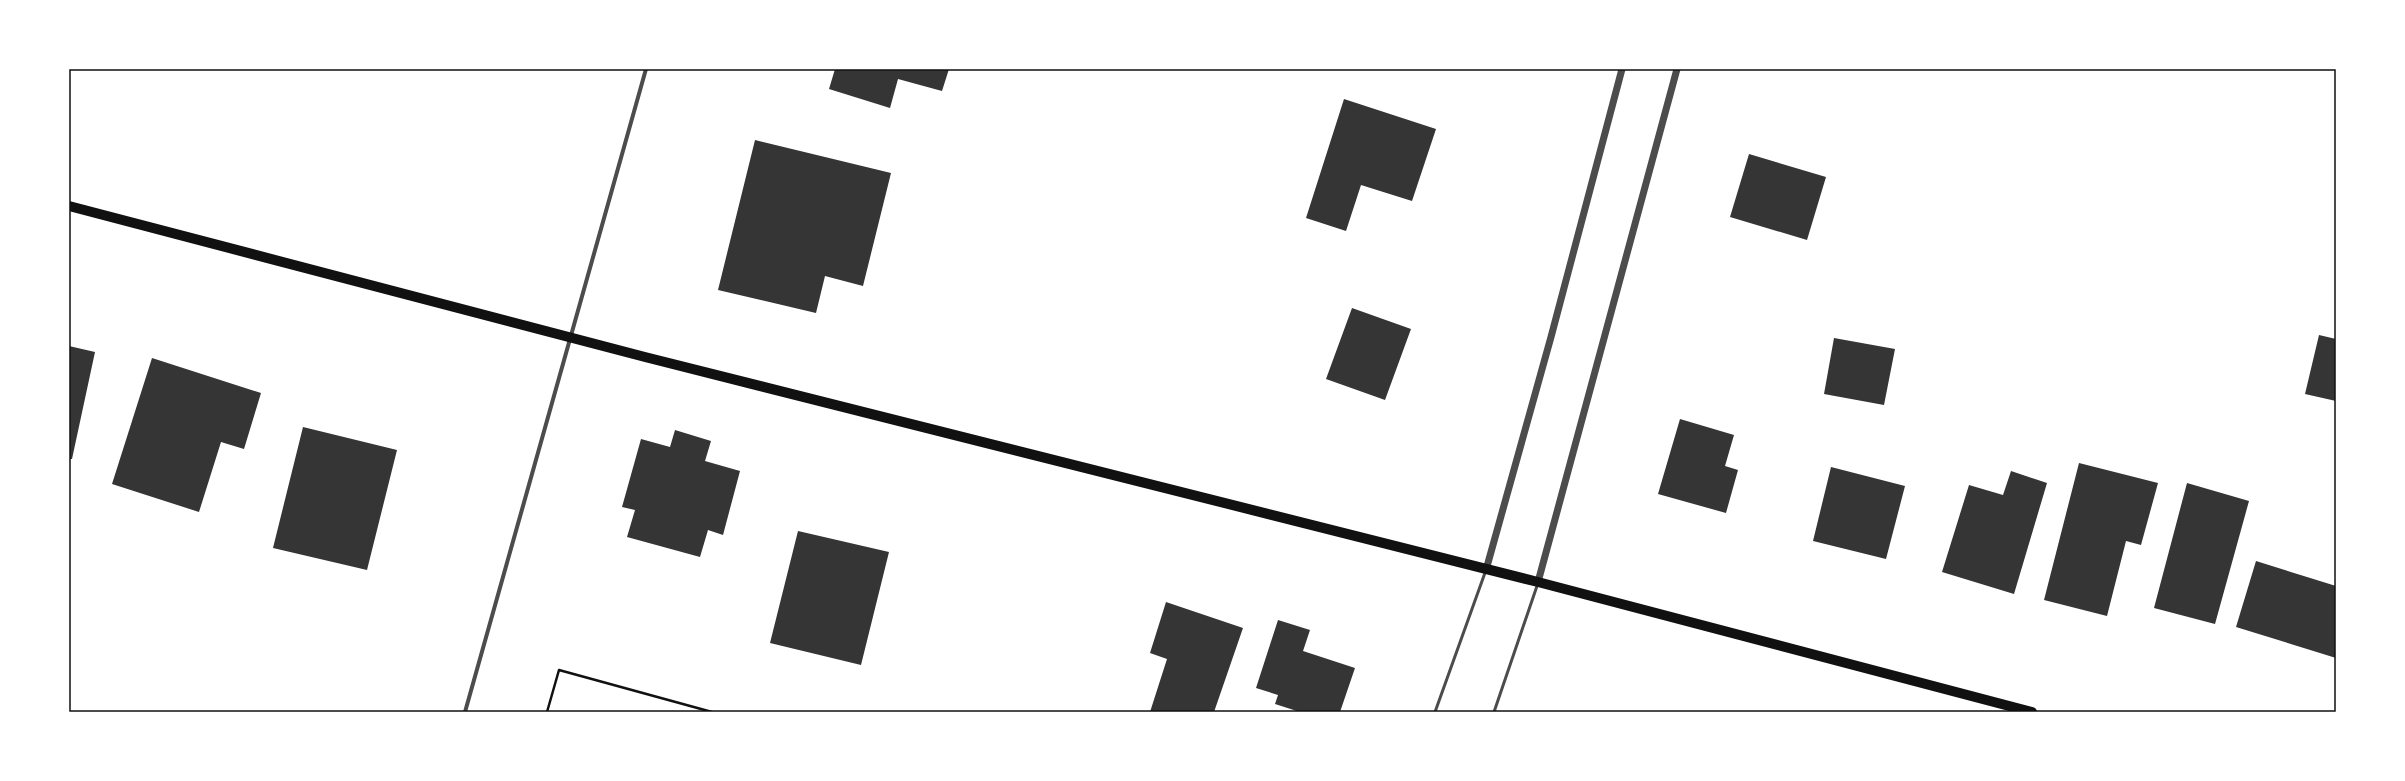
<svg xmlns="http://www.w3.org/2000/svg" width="2405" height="781" viewBox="0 0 2405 781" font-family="Raleway,sans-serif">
  <rect width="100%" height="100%" fill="#fff"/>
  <path fill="#353535" d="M835 69H949L942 91 898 79 890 108 829 89Z
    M1344 99 1436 129 1412 201 1361 185 1346 231 1306 218Z
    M755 140 891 173 863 286 825 276 816 313 718 290Z
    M1749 154 1826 177 1807 240 1730 217Z
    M1352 308 1411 329 1385 400 1326 379Z
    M2319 335 2336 339V401L2305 394Z
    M1834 338 1895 349 1884 405 1824 394Z
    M69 346 95 352 72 459H69Z
    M152 358 261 393 244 449 221 442 199 512 112 484Z
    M1680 419 1734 435 1725 466 1738 470 1726 513 1658 494Z
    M303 427 397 450 367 570 273 548Z
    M675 430 711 441 705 461 740 471 723 535 708 530 700 557 627 537 635 510 622 507 641 439 670 447Z
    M2079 463 2158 483 2141 545 2126 541 2107 616 2044 600Z
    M1831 467 1905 486 1886 559 1813 541Z
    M2011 471 2047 483 2014 594 1942 572 1969 485 2003 495Z
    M2187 483 2249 501 2215 624 2154 608Z
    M798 531 889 552 861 665 770 643Z
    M2256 561 2336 586V658L2236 627Z
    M1166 602 1243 628 1214 712H1150L1167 659 1150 653Z
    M1278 620 1310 630 1303 651 1355 668 1340 712H1300L1275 704 1278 695 1256 688Z"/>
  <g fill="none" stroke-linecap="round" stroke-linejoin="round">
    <path stroke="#111" stroke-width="2.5" d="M547 712 559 670 712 712"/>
    <path stroke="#4c4c4c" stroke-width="3" d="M1435 712 1486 570
      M1494 712 1538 583"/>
    <path stroke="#4c4c4c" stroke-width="4" d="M465 712 646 69"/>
    <path stroke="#4c4c4c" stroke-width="7" d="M1486 570 1551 337 1622 69
      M1538 582 1677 69"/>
    <path stroke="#111" stroke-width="10" d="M69 206 645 357 1538 582 2032 712"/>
  </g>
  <rect width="2405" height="781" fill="none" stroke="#ffffff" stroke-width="140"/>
  <rect x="70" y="70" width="2265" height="641" fill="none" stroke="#111" stroke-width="1.5"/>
</svg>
